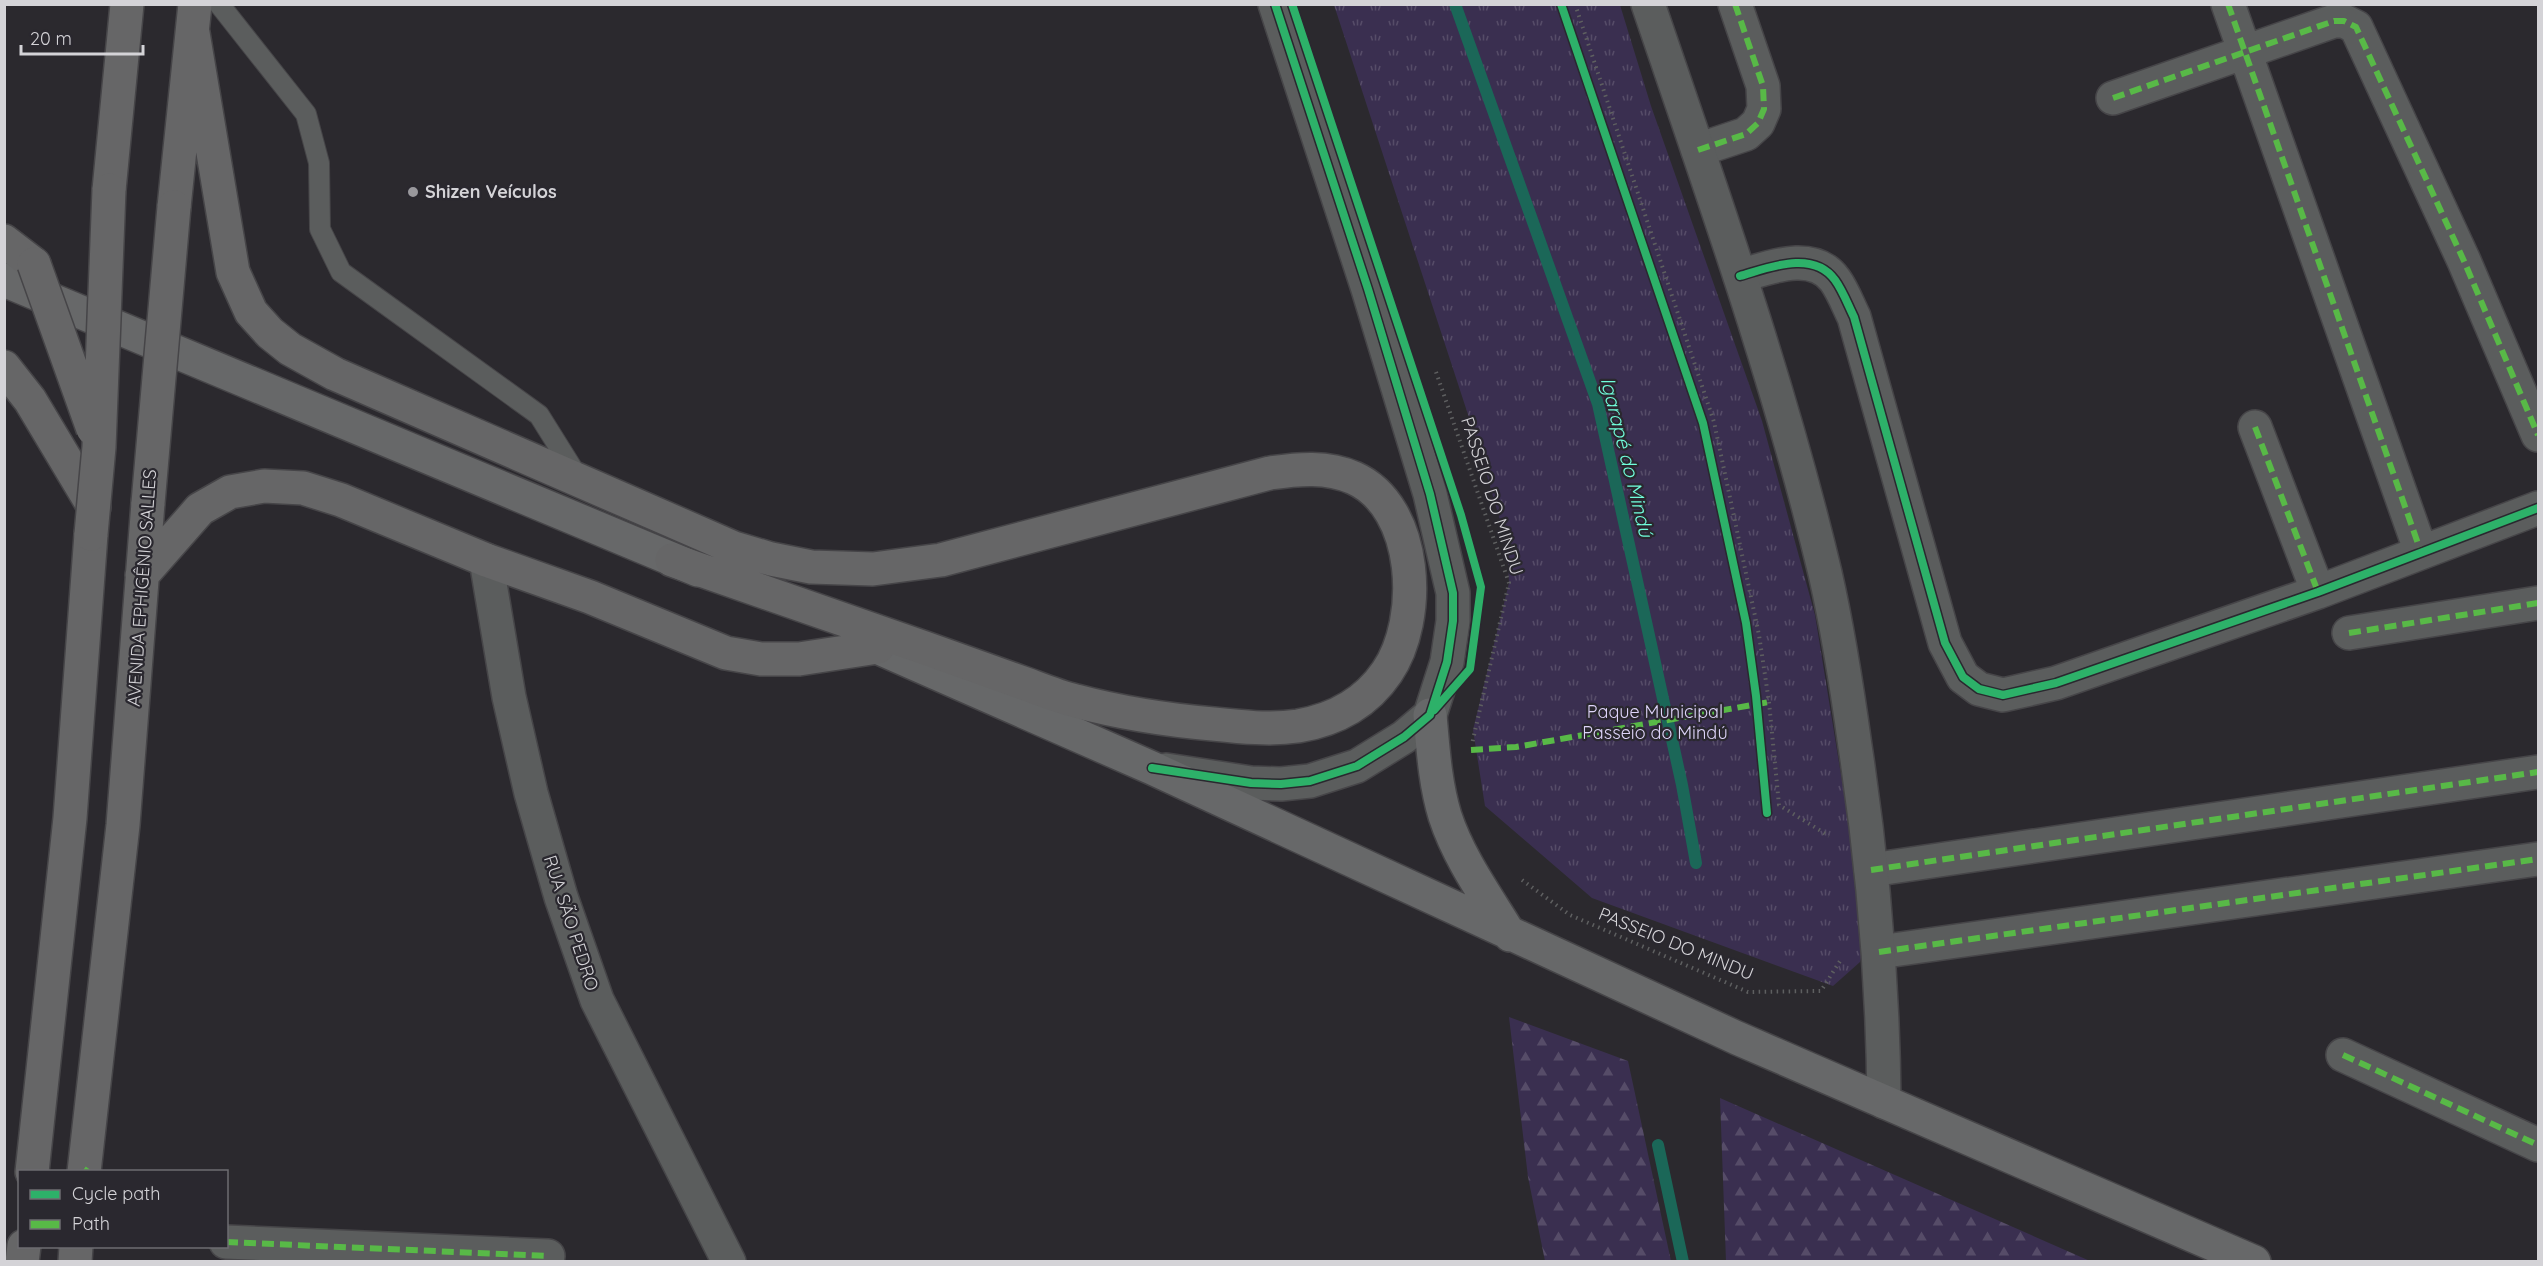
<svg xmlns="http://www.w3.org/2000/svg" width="2543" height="1266" viewBox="0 0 2543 1266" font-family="Quicksand,sans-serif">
  <defs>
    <pattern id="grass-tufts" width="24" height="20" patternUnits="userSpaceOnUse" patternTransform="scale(1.5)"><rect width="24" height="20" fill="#3a2f50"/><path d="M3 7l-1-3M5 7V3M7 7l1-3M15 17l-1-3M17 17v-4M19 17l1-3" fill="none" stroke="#564c68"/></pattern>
    <pattern id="forest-firs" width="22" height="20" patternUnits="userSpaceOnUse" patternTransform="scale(1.5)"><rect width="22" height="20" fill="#3a2f50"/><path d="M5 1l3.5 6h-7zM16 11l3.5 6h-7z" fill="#564c68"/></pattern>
  </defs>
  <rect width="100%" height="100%" fill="#2b292e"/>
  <path fill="url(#grass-tufts)" d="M1334 5H1620L1651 106 1762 421 1815 615 1867 935 1860 962 1833 986 1592 898 1485 806 1473 730 1509 583 1507 544 1477 442Z"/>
  <path fill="url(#forest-firs)" d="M1509 1017 1628 1061 1671 1261H1545L1528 1177Z
    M1720 1098 2090 1261H1726Z"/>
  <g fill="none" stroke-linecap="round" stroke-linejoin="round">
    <path stroke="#1b6758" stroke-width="12" d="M1455 4 1598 404 1682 785 1696 863
      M1658 1145 1683 1262"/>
    <defs>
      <path id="service" d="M219 4 306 114 319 163 320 229 341 272 539 415 579 479"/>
      <path id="minor" d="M2228 4 2421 552
        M2113 98 2334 21H2344L2356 27 2464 261 2538 435
        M1698 150 1746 134 1758 123 1764 109 1763 86 1735 4
        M1740 276C1768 268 1813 249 1835 280 1843 291 1848 305 1854 317L1945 643 1963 677 1979 689 2003 695 2056 683 2318 592 2538 508
        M2255 427 2318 592
        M486 560 509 697 531 793 561 897 597 1000 729 1262
        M2349 633 2538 603
        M1871 870 2538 772
        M1879 952 2538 859
        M2343 1055 2538 1145
        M226 1242 548 1256"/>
      <path id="tertiary" d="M1648 4C1712 192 1779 380 1825 573 1838 630 1847 688 1855 746 1873 864 1883 982 1884 1102
        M1166 770 1251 783 1281 784 1310 781 1357 766 1404 737 1430 715 1447 662 1453 621V593L1430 494 1368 289 1275 4"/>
      <path id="secondary" d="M4 280 698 570
        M861 640 1152 768 1737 1038 2254 1262
        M1430 715C1433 749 1435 783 1445 816 1459 859 1487 897 1510 935"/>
      <path id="primary" d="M193 33 233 272 251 312 270 333 290 349 335 374 734 548 771 559 811 567 873 569 941 560 1270 473C1298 469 1327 466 1354 478 1419 507 1423 620 1387 672 1366 703 1334 720 1298 726 1270 730 1241 727 1213 724 1167 720 1121 713 1076 701 1059 697 1042 690 1026 684 992 672 958 660 925 648 841 619 757 589 672 560
        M109 190 127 4
        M174 207 195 4
        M4 241 34 264
        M4 367 30 400 94 507
        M142 575 200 509 230 492 264 486 303 488 341 500 486 560 590 597 726 653 761 659H799L878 647
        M32 1172 70 818 91 534
        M84 1172 123 825 148 503
        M22 1262 24 1246
        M75 1262 76 1246"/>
    </defs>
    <use href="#service" stroke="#464548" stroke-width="22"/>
    <use href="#minor" stroke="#464548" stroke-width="36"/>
    <use href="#tertiary" stroke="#464548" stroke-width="36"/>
    <use href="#secondary" stroke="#464548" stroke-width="36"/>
    <use href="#primary" stroke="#464548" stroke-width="36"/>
    <path stroke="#5e5f60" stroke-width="4" stroke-dasharray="1.5 4.5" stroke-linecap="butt" d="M1575 4 1714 422 1759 635 1769 702 1779 805 1829 836
      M1436 372 1509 583 1472 744
      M1522 880 1570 915 1748 992 1821 991 1840 961"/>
    <use href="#service" stroke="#5b5d5d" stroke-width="20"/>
    <use href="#minor" stroke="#5b5d5d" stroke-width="33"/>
    <use href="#tertiary" stroke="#5b5d5d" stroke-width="33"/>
    <use href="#secondary" stroke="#676869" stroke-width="33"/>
    <use href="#primary" stroke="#666667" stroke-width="33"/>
    <defs>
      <path id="primary-bridge" d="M34 264 93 429
        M148 503 174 207
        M91 534 99 447 109 190"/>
    </defs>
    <use href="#primary-bridge" stroke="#464548" stroke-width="36" stroke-linecap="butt"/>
    <use href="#primary-bridge" stroke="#666667" stroke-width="33"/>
    <path stroke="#58b947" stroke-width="6" stroke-dasharray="12 6" stroke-linecap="butt" d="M2228 4 2421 552
      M2113 98 2334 21H2344L2356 27 2464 261 2538 435
      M1698 150 1746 134 1758 123 1764 109 1763 86 1735 4
      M2255 427 2318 592
      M2349 633 2538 603
      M1471 750 1516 747 1769 702
      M1871 870 2538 772
      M1879 952 2538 859
      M2343 1055 2538 1145
      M84 1169 88 1172
      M226 1242 548 1256"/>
    <defs>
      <path id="cycleway" d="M1292 4 1461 515 1481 587 1470 669 1434 710
        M1561 4 1703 423 1746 623 1756 696 1767 813
        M1740 276C1768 268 1813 249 1835 280 1843 291 1848 305 1854 317L1945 643 1963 677 1979 689 2003 695 2056 683 2318 592 2538 508
        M1152 768 1251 783 1281 784 1310 781 1357 766 1404 737 1430 715 1447 662 1453 621V593L1430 494 1368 289 1275 4"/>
    </defs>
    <use href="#cycleway" stroke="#2a282f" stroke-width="11"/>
    <use href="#cycleway" stroke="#2db169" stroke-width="8"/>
  </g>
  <circle fill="#99989c" stroke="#2a282f" stroke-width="2" cx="413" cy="192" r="6"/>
  <g text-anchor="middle" stroke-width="4.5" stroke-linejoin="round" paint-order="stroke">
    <g font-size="18" font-weight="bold" fill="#d4d3d7" stroke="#2a282f" text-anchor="start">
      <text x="425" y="198">Shizen Veículos</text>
    </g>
    <g font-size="18" fill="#d4d3d7" stroke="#2a282f">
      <text transform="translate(1492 496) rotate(72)" y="6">PASSEIO DO MINDU</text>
      <text transform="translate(142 588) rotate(-86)" y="6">AVENIDA EPHIGÊNIO SALLES</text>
      <text transform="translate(571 923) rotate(72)" y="6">RUA SÃO PEDRO</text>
      <text transform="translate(1676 944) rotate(22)" y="6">PASSEIO DO MINDU</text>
    </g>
    <g font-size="18" fill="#ded4fa" stroke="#2a282f">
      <text x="1655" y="718">Paque Municipal<tspan x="1655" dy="21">Passeio do Mindú</tspan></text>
    </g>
    <g font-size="20" font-style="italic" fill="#70fedc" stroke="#2a282f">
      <text transform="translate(1627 457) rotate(76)" y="7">Igarapé do Mindú</text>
    </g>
  </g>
  <rect width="2543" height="1266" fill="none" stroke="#d4d3d7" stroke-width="12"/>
  <rect x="18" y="1170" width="210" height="78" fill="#2a282f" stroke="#6e6c72" stroke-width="1.5"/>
  <rect x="30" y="1190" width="30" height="9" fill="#2db169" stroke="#6e6c72" stroke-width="1.5"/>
  <text x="72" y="1200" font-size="18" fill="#d4d3d7">Cycle path</text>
  <rect x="30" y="1220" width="30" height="9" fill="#58b947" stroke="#6e6c72" stroke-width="1.5"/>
  <text x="72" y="1230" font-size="18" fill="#d4d3d7">Path</text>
  <path d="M21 45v9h122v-9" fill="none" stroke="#d4d3d7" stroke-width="3"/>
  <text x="30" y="45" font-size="18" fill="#d4d3d7" stroke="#2a282f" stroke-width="4.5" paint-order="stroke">20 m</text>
</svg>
